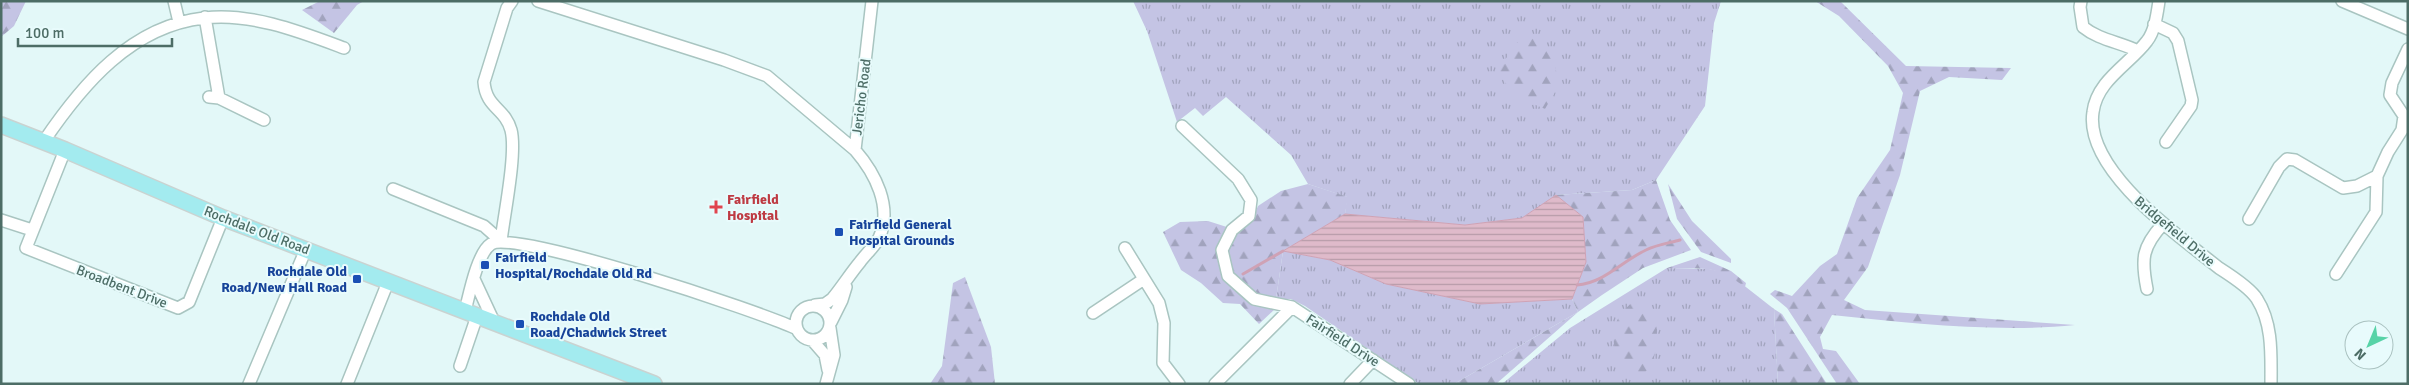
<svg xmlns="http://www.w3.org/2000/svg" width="2409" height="385" viewBox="0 0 2409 385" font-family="Signika,sans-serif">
  <defs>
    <pattern id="grass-tufts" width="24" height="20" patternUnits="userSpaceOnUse" patternTransform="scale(1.25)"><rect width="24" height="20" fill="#c4c4e4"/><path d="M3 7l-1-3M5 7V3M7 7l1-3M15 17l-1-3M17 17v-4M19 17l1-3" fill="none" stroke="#a1a3bd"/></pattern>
    <pattern id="forest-firs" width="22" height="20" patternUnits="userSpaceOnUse" patternTransform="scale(1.25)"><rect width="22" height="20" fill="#c4c4e4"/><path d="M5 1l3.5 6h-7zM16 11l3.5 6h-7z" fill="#a1a3bd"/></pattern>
    <pattern id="water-rules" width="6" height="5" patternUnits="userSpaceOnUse" patternTransform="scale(1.25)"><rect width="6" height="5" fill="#dfbaca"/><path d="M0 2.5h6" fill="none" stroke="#b79ba8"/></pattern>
  </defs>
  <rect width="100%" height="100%" fill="#e3f8f8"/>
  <path fill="url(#grass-tufts)" d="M1133 1H1721L1714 23 1705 106 1656 180 1632 190 1556 195 1522 218 1465 225 1345 214 1347 197 1308 184 1291 155 1226 97 1203 116 1195 108 1177 122 1147 31Z
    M1283 251 1330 260 1386 284 1480 304 1572 299 1578 312 1454 384H1419L1305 306 1291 299H1276Z
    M1667 268 1709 269 1728 273 1774 309 1778 384H1502L1570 328Z"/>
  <path fill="url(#forest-firs)" d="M1 1H26L14 26 1 37Z
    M320 1H364L357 5 334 33 302 10Z
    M1815 1H1840L1906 66 2011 68 2002 80 1949 77 1920 91 1900 175 1868 267 1844 300 1865 310 2075 325C1998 333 1909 323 1832 315L1820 337 1823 349 1836 351 1860 384H1837L1787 308 1770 294 1775 290 1792 296 1820 266 1837 254 1857 198 1890 150 1903 93 1888 66 1839 16Z
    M1535 35C1552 46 1559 67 1556 88 1555 95 1548 103 1545 109L1515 96 1497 71 1520 39Z
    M1656 180 1670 220 1691 250 1643 268 1602 295 1578 312 1496 384H1454L1578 312 1572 299 1586 262 1583 217 1556 195 1632 190Z
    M1308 184 1348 197 1345 214 1283 251 1276 299 1254 296 1232 276 1226 251 1234 232 1252 220 1258 206 1281 191Z
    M1668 184 1692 221 1731 259V263L1701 252 1677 219Z
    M1208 221 1230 228 1218 250 1227 278 1276 308 1259 324 1240 304 1223 303 1201 283 1181 270 1163 232 1180 222Z
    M1700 257 1731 271 1746 283 1745 287C1716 264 1702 269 1667 268Z
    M965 277 991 347 995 384H930L942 366 953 283Z
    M1633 302C1640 303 1646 303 1651 309 1660 322 1658 354 1650 367 1648 370 1644 373 1641 376 1622 373 1611 349 1614 331 1615 319 1624 309 1633 302Z
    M1774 309 1782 314 1827 384H1778Z"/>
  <path fill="url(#water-rules)" stroke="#cfa2b5" d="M1556 195 1583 217 1586 262 1572 299 1480 304 1386 284 1330 260 1283 251 1345 214 1465 225 1522 218Z"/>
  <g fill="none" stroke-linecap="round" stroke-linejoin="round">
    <path stroke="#cfa2b5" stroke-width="3" d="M1243 274 1283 251
      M1577 285C1604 283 1622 261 1646 250 1656 245 1669 243 1680 240"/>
    <defs>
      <path id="minor" d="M174 1 179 22
        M538 1 724 60 767 76 855 150C875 173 893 207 879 238 874 247 866 254 860 262 850 274 842 287 832 299L825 304 815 305
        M2081 1 2080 7 2083 27C2099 40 2120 42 2138 51
        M2159 1C2157 14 2155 31 2147 41 2130 64 2097 80 2093 112 2084 170 2179 236 2219 268 2230 275 2251 289 2257 299 2273 324 2271 355 2271 384
        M2342 1 2408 29
        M205 17 219 98
        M2154 24 2173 33 2178 41 2192 100 2191 106 2166 142
        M209 97 219 98 264 120
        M1182 126 1238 179 1251 200 1249 216 1232 230 1222 250 1228 276 1254 299 1292 307
        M44 141C82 85 131 26 204 18 250 12 301 32 344 48
        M65 150 26 248 178 308 189 302 223 218
        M855 150 872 1
        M393 189 484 226 501 241
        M2249 219 2279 167 2287 159 2295 160 2343 188 2357 186 2377 176
        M1 220 32 230
        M501 241C504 215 517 153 511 130 505 108 486 108 484 82L507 8 512 1
        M1125 248 1159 303 1164 323 1163 363 1179 384
        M2336 274 2376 212 2377 176 2388 152 2402 130 2404 116 2390 95 2392 83 2408 49
        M474 279 494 322
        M2147 289C2141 259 2142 247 2163 224
        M796 323a17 17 0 1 1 34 0a17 17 0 1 1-34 0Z
        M465 311C469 296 477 253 491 244 514 229 762 312 797 329
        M1093 313 1144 279
        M831 322 842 300 846 287
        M812 340 825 355 828 370
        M460 366 477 316
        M249 384 306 249
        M347 384 388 282
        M826 384 834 355 830 328
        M1215 384 1292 307 1409 384
        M1350 384 1373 360"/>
      <path id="major" d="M1 125 65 150 223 218 654 384"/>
    </defs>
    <use href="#minor" stroke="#a9c5c1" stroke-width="14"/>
    <use href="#major" stroke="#cad3d1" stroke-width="18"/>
    <use href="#minor" stroke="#fff" stroke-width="11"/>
    <use href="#major" stroke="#a3ebef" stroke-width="15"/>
  </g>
  <path fill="#e0444e" stroke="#e8fbfc" stroke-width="2" d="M713.5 199.5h5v5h5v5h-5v5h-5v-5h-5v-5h5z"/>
  <g fill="#1a4fb4" stroke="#e8fbfc" stroke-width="2">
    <rect x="834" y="227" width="10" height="10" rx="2.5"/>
    <rect x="480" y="260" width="10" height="10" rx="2.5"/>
    <rect x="352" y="274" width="10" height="10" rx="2.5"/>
    <rect x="515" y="319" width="10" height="10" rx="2.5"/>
  </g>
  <g text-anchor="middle" stroke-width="4" stroke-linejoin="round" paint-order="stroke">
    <g font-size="14" fill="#4d6d66" stroke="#e8fbfc">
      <text transform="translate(861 97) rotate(-83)" y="5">Jericho Road</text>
      <text transform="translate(257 230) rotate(21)" y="5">Rochdale Old Road</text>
      <text transform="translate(2175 231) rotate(40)" y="5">Bridgefield Drive</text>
      <text transform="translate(122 286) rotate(21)" y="5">Broadbent Drive</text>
      <text transform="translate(1343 340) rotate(33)" y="5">Fairfield Drive</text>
    </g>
    <g font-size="14" font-weight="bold" fill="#be3a42" stroke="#e8fbfc" text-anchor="start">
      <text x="727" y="204">Fairfield<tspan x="727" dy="16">Hospital</tspan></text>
    </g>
    <g font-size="14" font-weight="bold" fill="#164399" stroke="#e8fbfc" text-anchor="start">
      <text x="849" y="229">Fairfield General<tspan x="849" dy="16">Hospital Grounds</tspan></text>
      <text x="495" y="262">Fairfield<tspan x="495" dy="16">Hospital/Rochdale Old Rd</tspan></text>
      <text x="347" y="276" text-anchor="end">Rochdale Old<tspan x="347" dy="16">Road/New Hall Road</tspan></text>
      <text x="530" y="321">Rochdale Old<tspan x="530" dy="16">Road/Chadwick Street</tspan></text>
    </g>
  </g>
  <rect width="2409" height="385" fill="none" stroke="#4d6d66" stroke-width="5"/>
  <g transform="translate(2369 345) rotate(224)"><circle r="24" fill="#e8fbfc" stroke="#aac2c0"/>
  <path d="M0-4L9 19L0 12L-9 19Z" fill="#57d3a7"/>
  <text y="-8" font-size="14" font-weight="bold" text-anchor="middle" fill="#4d6d66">N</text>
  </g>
  <path d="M18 38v8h154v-8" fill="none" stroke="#4d6d66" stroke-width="2.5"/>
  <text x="25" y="38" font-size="15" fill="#4d6d66" stroke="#e8fbfc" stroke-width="4" paint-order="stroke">100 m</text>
</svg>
